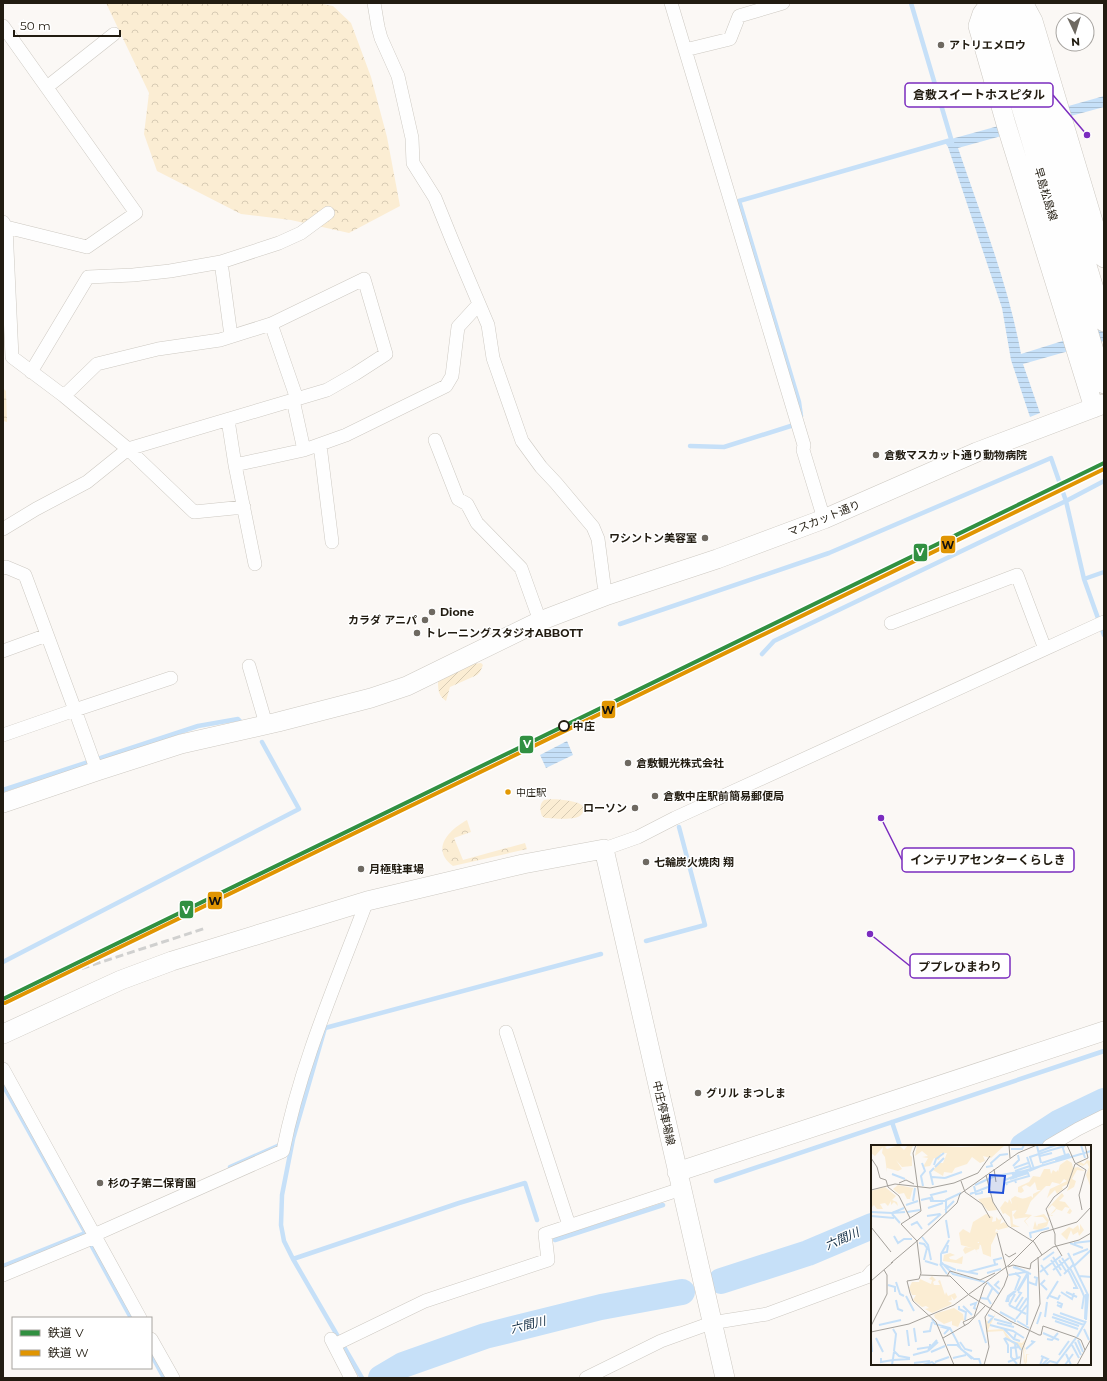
<svg xmlns="http://www.w3.org/2000/svg" width="1107" height="1381" viewBox="0 0 1107 1381" font-family="Montserrat,'Noto Sans JP',sans-serif">
  <defs>
    <pattern id="forest-crowns" width="20" height="18" patternUnits="userSpaceOnUse"><rect width="20" height="18" fill="#fbedd3"/><path d="M2 6a3 3 0 1 1 6 0M12 15a3 3 0 1 1 6 0" fill="none" stroke="#d7cbb4"/></pattern>
    <pattern id="garden-furrows" width="10" height="10" patternUnits="userSpaceOnUse"><rect width="10" height="10" fill="#fbedd3"/><path d="M-1 1l2-2M0 10L10 0M9 11l2-2" fill="none" stroke="#d7cbb4"/></pattern>
    <pattern id="water-rules" width="6" height="5" patternUnits="userSpaceOnUse"><rect width="6" height="5" fill="#c6e0f8"/><path d="M0 2.5h6" fill="none" stroke="#aac0d4"/></pattern>
  </defs>
  <rect width="100%" height="100%" fill="#fbf8f5"/>
  <path fill="url(#forest-crowns)" d="M106 3H318L333 6 351 23 371 77 387 137 400 206 349 233 291 220 241 214 157 171 144 134 149 93Z
    M3 388 6 391 7 422 3 421Z
    M467 820 471 832 454 838 463 860 525 843 527 849 453 866C430 849 449 830 467 820Z"/>
  <path fill="url(#garden-furrows)" d="M481 663 483 665 480 672 477 675 450 687 446 701C439 696 438 691 438 682L441 679 472 664Z
    M544 800C551 798 578 800 583 806 583 809 584 813 581 815 576 821 552 818 545 818L542 816C540 811 539 804 544 800Z"/>
  <path fill="url(#water-rules)" d="M1104 96V107L1067 117 1065 107Z
    M1002 125 1005 135 958 148C981 216 1008 283 1021 354L1104 328V341L1023 364 1040 413 1030 417 1011 360 1002 308 948 147 944 141Z
    M567 741 573 755 546 768 540 755Z"/>
  <g fill="none" stroke-linecap="round" stroke-linejoin="round">
    <path stroke="#c6e0f8" stroke-width="4.5" d="M911 3 952 142
      M801 416 799 402 739 201 951 140
      M690 446 724 447 797 424
      M1104 481 1066 501 1084 579 1104 635
      M1084 579 1104 572
      M620 624 829 553 1051 458 1066 501 774 641 762 654
      M3 790 198 726 238 719 240 721
      M646 941 705 925 679 827
      M3 962 299 809 262 742
      M3 1085 86 1234
      M892 1122 900 1146
      M230 1167 282 1144
      M716 1181 1104 1051
      M555 1240 663 1205
      M89 1241 131 1318
      M293 1259 459 1203 525 1183 537 1220
      M3 1266 90 1231
      M151 1354 164 1378
      M362 1378 293 1259 284 1241 281 1225 282 1195 293 1139 325 1028 601 954"/>
    <path stroke="#c6e0f8" stroke-width="26" d="M1023 1146 1058 1123 1104 1101
      M721 1281 808 1253 872 1226
      M381 1378 403 1365 485 1336 601 1307 682 1292"/>
    <defs>
      <path id="street" d="M374 3 378 27 381 38 398 76 412 138 413 163 435 198 452 240 488 325 493 358 522 441 541 467 556 483 593 527 598 539 604 585 608 595
        M671 3 804 445 803 450 824 519
        M3 26 136 213 87 247 6 227
        M685 50 730 39 739 16 783 3
        M47 87 114 34
        M3 222 6 227 12 357 64 396 128 449 194 512 244 507
        M221 262 231 336
        M271 324 297 399
        M31 372 88 277 133 275 170 271 221 262 279 243 301 233 328 213
        M293 400 304 450
        M228 420 235 465 255 564
        M435 440 458 499 467 504 477 523 521 568 540 621
        M320 445 332 542
        M235 465 304 450 346 435 446 386 452 376 458 327 479 304
        M3 529 36 509 87 482 128 449 327 390 355 374 386 354 364 279 271 324 220 340 158 349 97 364 64 396
        M3 568 6 567 25 575 75 710 3 735
        M891 623 1017 575 1045 649
        M3 651 47 635
        M249 666 266 724
        M97 771 75 710 171 678
        M604 849 638 837 675 818 1104 622
        M506 1032 569 1225
        M3 1069 140 1318
        M1049 1146 1078 1129 1104 1116
        M94 1235 283 1151C300 1065 336 983 367 901
        M3 1275 95 1237
        M151 1339 173 1378
        M331 1339 351 1378
        M334 1345 425 1301 548 1260 545 1234 681 1189
        M586 1378 661 1341 711 1323 767 1314 867 1277 872 1271"/>
      <path id="secondary" d="M990 3 982 14 978 26 1006 124 1094 408
        M990 3 1104 384
        M1008 3 1104 322
        M1021 3 1026 8 1033 21 1104 258
        M3 803 97 771 181 744 278 722 371 698 407 686 540 621 608 595 717 559 824 519 977 452 1104 404
        M3 1034 121 980 172 961 367 901 523 864 604 849 725 1378
        M677 1172 1104 1031"/>
    </defs>
    <use href="#street" stroke="#cdc9c2" stroke-width="14"/>
    <use href="#secondary" stroke="#cdc9c2" stroke-width="20"/>
    <use href="#street" stroke="#fefefe" stroke-width="13"/>
    <use href="#secondary" stroke="#fefefe" stroke-width="19"/>
    <path stroke="#d0d0cf" stroke-width="3" stroke-dasharray="8 4" stroke-linecap="butt" d="M25 989 89 966 206 928"/>
    <defs>
      <path id="rail-1" d="M3 999 1104 463"/>
      <path id="rail-2" d="M5 1003 1104 469"/>
    </defs>
    <use href="#rail-1" stroke="#fff" stroke-width="7"/>
    <use href="#rail-2" stroke="#fff" stroke-width="7"/>
    <use href="#rail-1" stroke="#319041" stroke-width="4"/>
    <use href="#rail-2" stroke="#e09502" stroke-width="4"/>
  </g>
  <g fill="#6e6961" stroke="#fff" stroke-width="1.5">
    <circle cx="941" cy="45" r="4"/>
    <circle cx="876" cy="455" r="4"/>
    <circle cx="705" cy="538" r="4"/>
    <circle cx="432" cy="612" r="4"/>
    <circle cx="425" cy="620" r="4"/>
    <circle cx="417" cy="633" r="4"/>
    <circle cx="628" cy="763" r="4"/>
    <circle cx="655" cy="796" r="4"/>
    <circle cx="635" cy="808" r="4"/>
    <circle cx="646" cy="862" r="4"/>
    <circle cx="361" cy="869" r="4"/>
    <circle cx="698" cy="1093" r="4"/>
    <circle cx="100" cy="1183" r="4"/>
  </g>
  <circle fill="#fff" stroke="#221c11" stroke-width="2" cx="564" cy="726" r="5"/>
  <circle fill="#e29802" stroke="#fff" stroke-width="1.5" cx="508" cy="792" r="3.5"/>
  <g text-anchor="middle" stroke-width="3" stroke-linejoin="round" paint-order="stroke">
    <g font-size="10" fill="#221c11" stroke="#fff" text-anchor="start">
      <text x="516" y="796">中庄駅</text>
    </g>
    <g font-size="11" font-weight="bold" fill="#221c11" stroke="#fff" text-anchor="start">
      <text x="949" y="49">アトリエメロウ</text>
      <text x="884" y="459">倉敷マスカット通り動物病院</text>
      <text x="697" y="542" text-anchor="end">ワシントン美容室</text>
      <text x="440" y="616">Dione</text>
      <text x="417" y="624" text-anchor="end">カラダ アニパ</text>
      <text x="425" y="637">トレーニングスタジオABBOTT</text>
      <text x="636" y="767">倉敷観光株式会社</text>
      <text x="663" y="800">倉敷中庄駅前簡易郵便局</text>
      <text x="627" y="812" text-anchor="end">ローソン</text>
      <text x="654" y="866">七輪炭火焼肉 翔</text>
      <text x="369" y="873">月極駐車場</text>
      <text x="706" y="1097">グリル まつしま</text>
      <text x="108" y="1187">杉の子第二保育園</text>
    </g>
    <g font-size="11" fill="#221c11" stroke="#fff">
      <text transform="translate(1046 194) rotate(73)" y="4">早島松島線</text>
      <text transform="translate(824 518) rotate(-22)" y="4">マスカット通り</text>
      <text transform="translate(664 1113) rotate(77)" y="4">中庄停車場線</text>
    </g>
    <g font-size="11" font-weight="bold" fill="#221c11" stroke="#fff" text-anchor="start">
      <text x="573" y="730">中庄</text>
    </g>
    <g font-size="12" font-style="italic" fill="#112c44" stroke="#fff">
      <text transform="translate(842 1239) rotate(-24)" y="4">六間川</text>
      <text transform="translate(528 1325) rotate(-14)" y="4">六間川</text>
    </g>
  </g>
  <g transform="translate(871 1145)">
    <rect width="220" height="220" fill="#fbf8f5"/>
    <path d="M132 79 137 82 125 84 121 98 116 97 120 106 108 99V96L103 100 101 87 109 86 111 82 114 84 119 80 122 82ZM125 168 117 185 132 184 141 196 151 198 156 193 153 200 154 203 155 209 159 210H156V217L154 220 155 209 152 200H151L153 205 154 216 153 220 152 203 150 205 136 194 132 186 115 187 118 196V200L114 180 115 183V175L118 177Z" fill="#fbedd3"/>
    <path d="M0 0H18L14 2 16 4 28 0 33 5 37 0H42L39 10 41 12V21L31 22 25 15 31 24 27 26 16 23V27L14 12 11 8 12 2 4 11 0 8ZM46 0 90 2 134 0 120 13 112 11 114 16 109 18 101 12 96 19 84 23 81 28 73 27 72 31 62 25 68 18H72L76 8H70L68 15 63 13 59 21 52 22 57 13 51 12 57 11 51 6 44 11ZM196 15 201 18 202 23 207 22 214 26 206 25 201 34 205 36 203 42 196 46 199 38 191 42 192 44 186 49 184 45 176 53 179 44 196 36 193 34 189 39 181 37 179 41H175L156 60 154 69 161 70 154 76 158 82 153 76 157 72 144 74 142 70 146 65 141 66 142 79 149 82H140L139 72 134 68 132 69 129 63 134 56 137 58 138 54 141 59 140 54 144 51 152 54 160 51 162 53V49L170 45H166L164 37 159 42 155 40 151 42 153 46 150 48 147 47V42L158 37 162 31 169 32 173 24H179L180 29 182 25 185 27 187 25V27L189 20ZM216 15 220 16V43L215 30 218 22 216 18 212 21 206 19 209 17 213 19ZM27 40 42 43 39 54H36L33 48 28 49 22 44ZM14 42 25 51 21 55 26 57 27 61 23 57 20 60V56L17 61 14 58 9 59 12 64H6L3 60 0 63V46ZM191 48 193 51 188 56 194 57 201 66 199 69 196 68 199 63 194 62 191 66 185 64 184 66 183 67 179 70 185 63 181 60 176 65 179 71 181 70 182 71H178L176 68 177 63ZM115 69 122 72 121 77 125 76V72L128 75 131 73 129 79 133 77 138 82 127 85 124 83 120 95 122 84 119 81V93L116 92 114 93 120 98 123 88 127 86 120 100V112L112 109 109 96 106 98H109L108 104 105 105 107 109 104 104 94 109 92 105 94 102 101 103 90 100 88 88 92 84 99 88 102 77ZM173 69 178 75 176 81 169 85 162 84 164 76 166 82 167 79 176 77 172 72H162ZM209 79 213 85 208 91 207 87 202 90 200 85 196 95 190 89 198 82 202 84 207 80 209 86ZM79 108 84 110 78 112 79 114 85 115 92 111 91 119 72 116 73 110ZM61 131 65 135 62 137 63 140H69L67 136 69 135 74 150 75 147 77 151 84 148 86 152 83 155 80 151 81 155 77 156 81 158 79 160 61 168 54 164 58 163 55 161 51 162 42 155 45 150H41L38 143 41 137H48L49 134 60 139 61 135 58 134ZM83 163 92 169 93 176 90 175 87 182 81 180V176L73 179 64 173 63 170 66 168Z" fill="#fbedd3"/>
    <path d="M120 52 126 65 117 66 107 54ZM161 53 155 68 147 71 145 68 147 59 143 57 146 54Z" fill="#fbedd3"/>
    <path fill="none" stroke="#c6e0f8" stroke-width="2" d="M191 0 195 13M210 0 214 13M166 1 170 18M140 4H151L153 0M180 5 194 1M167 7 185 0M169 11 181 8M156 12 160 24M183 14 198 9M184 15 199 10M51 18 54 26 50 31 52 41M171 18 183 14M63 20 65 14 73 8M142 21 148 15 147 10M64 22 73 13M115 22 121 21 120 18 129 10 137 9M143 23 157 18M163 24 159 12 180 5M144 26 159 21M158 26 172 20M21 29 34 34M141 30 153 26M125 31 153 26 220 6M61 32 74 33M74 33 91 27M139 34 157 28M134 35 157 26M144 35 158 31 156 25M62 40 59 27 63 23M104 40 124 31M136 40 135 38 144 35 145 38M103 41 105 49 111 48V46M99 49 117 42M50 55 59 53 60 56H74M62 55 60 50 76 46M42 56 44 43M35 60 47 56M57 63 72 58M74 65 83 56M0 67 21 68 33 63M36 67 49 65M21 68 34 67M75 68V55L90 48M21 69 29 78M0 71 23 73M56 71 69 69M75 75 78 93M40 80 46 77 51 84M57 80 70 69M23 91 27 98 33 94H41M51 92 57 100 60 115M160 93 159 88 178 83M78 95 70 109V117L82 129 114 137M48 98 53 99 56 103 53 115M199 98 212 103M203 98 220 96M71 108 76 107 77 100M197 108 203 120M202 110 217 104M182 112 190 125M191 113 198 124M172 115 183 107M180 115 190 131M188 115 195 126M54 116 67 120M69 118 85 125M69 119 76 129M124 119 123 115 131 113M170 120 177 130M142 122 154 126M144 122 158 128M199 123 210 144M86 125 107 129M182 125 198 113M197 125 206 143H202M97 127 127 119M169 127 190 111M116 128 130 124M144 128 149 132 144 145M193 129 202 120M138 130 154 127 160 129M208 131 220 132M174 135 170 139 176 145M128 136 124 140 129 144M25 137 29 149 33 151M116 137 128 149M157 137 165 140 166 133 163 132M17 140 24 142V147M210 144 213 151 211 164M146 146 156 129M147 146 157 129M190 147 201 154 203 148M195 147 206 152M35 151 43 166M179 151 187 154 189 150M157 152V130M110 153 117 154 120 159M116 154 122 142M176 154 187 136M25 155 27 164 32 166M135 157 137 151 144 146M137 157 138 152 145 146M144 157 150 148 147 147M99 160 105 158 103 163 105 164M138 160 155 169M138 160 144 149M186 160 190 162 191 159 186 157M88 161V164L95 167 94 175M92 161 101 170M145 163 152 152M148 165 156 153M129 167 144 175V177M189 168 214 177M182 169 213 180M174 172 176 157M181 172 208 181M61 174 64 179 79 183 90 204 103 214H108L110 220M123 174 141 179M145 174 156 160M214 174 215 149M108 175 115 198M215 175 217 150 203 121 220 105M146 176 158 183M184 176 207 184M117 178 122 172 117 170M126 178 143 182M166 179 170 167M8 180 30 175M119 180 142 186 153 193M156 180 157 152M68 181 78 184 73 189M43 183 45 197M22 184 25 189 23 206M133 184 143 194M213 184 218 195M36 185 38 201M52 187 59 186 61 177M145 188 143 194 149 196M172 188 188 195M206 192 215 176M0 193 1 207M5 193 12 207M133 193 137 200V208M134 193 146 199 150 205M176 194 181 195 187 188M207 195 212 207M89 197 94 204 101 206M204 197 210 210M144 199 146 213M76 200H86L101 214M201 200 208 213M46 204 59 202V199M155 204 163 197 160 196M57 205 66 195M23 206 28 211 39 213M57 206 67 197M60 207 74 201M195 209 200 220M42 210 57 206M188 210 198 196M170 211 177 214 171 220M10 213V217L22 215M82 213 95 210M190 213 205 193M22 215 39 214M64 217 78 212M137 217 149 212M43 218 59 216M146 219 140 212V203L148 202M21 220 23 207M52 220 61 217 65 220M165 220H169L172 212M174 220 179 216 186 218 204 194M194 220 202 209"/>
    <path fill="none" stroke="#a4a09a" stroke-width="1" d="M138 0 139 13M196 0 204 18 215 25 208 50 211 65M0 13 6 22 9 33 15 35 17 42 28 51 39 73M123 24 125 37M115 30 122 57 137 81 163 97 171 110M90 36 94 47 111 59 119 73M28 38 35 35 43 39M0 45 24 39 59 43 83 38 107 28 119 11M0 82 20 107M134 109 138 112 145 108M191 111 184 99V89L175 64 183 52 196 42 204 19 217 13 214 0M20 118 46 96 30 79 50 66 42 8 45 0M137 122 142 120 159 124 160 118 182 102 208 95 220 88M50 130 79 131 98 150 139 176 168 190H170L172 181 204 192 210 195 214 205M76 131 79 126 109 135 124 128M0 136 22 117M0 181 16 149V130L13 125M94 181 92 177 103 172 113 142 116 138M0 187 38 179 83 160 138 120 170 88 206 77 220 62M72 193 98 178 114 161M83 220 65 177 42 156 39 148 36 136 48 134 50 128 46 96 86 58 89 49 147 8 166 0M113 220 118 202 114 172 133 141 137 130 126 88M149 220 151 205 169 159 167 112M206 220 220 194"/>
    <path fill="#1d4ed8" fill-opacity="0.15" stroke="#1d4ed8" stroke-width="2" d="M119 30 134 31 132 48 118 47Z"/>
    <rect width="220" height="220" fill="none" stroke="#221c11" stroke-width="2"/>
  </g>
  <path fill="none" stroke="#7b2cbf" stroke-width="1.5" d="M1087 135L1053 95M881 818L902 860M870 934L910 966"/>
  <g fill="#7b2cbf" stroke="#fff" stroke-width="1.5">
    <circle cx="1087" cy="135" r="4"/>
    <circle cx="881" cy="818" r="4"/>
    <circle cx="870" cy="934" r="4"/>
  </g>
  <g fill="#fff" stroke="#7b2cbf" stroke-width="1.5">
    <rect x="905" y="83" width="148" height="24" rx="4"/>
    <rect x="902" y="848" width="172" height="24" rx="4"/>
    <rect x="910" y="954" width="100" height="24" rx="4"/>
  </g>
  <g font-size="12" text-anchor="middle" font-weight="bold" fill="#221c11">
    <text x="979" y="99">倉敷スイートホスピタル</text>
    <text x="988" y="864">インテリアセンターくらしき</text>
    <text x="960" y="971">ププレひまわり</text>
  </g>
  <g stroke="#fff" stroke-width="1.5">
    <rect x="940" y="535" width="16" height="19" rx="4" fill="#e09502"/>
    <rect x="913" y="543" width="15" height="19" rx="4" fill="#319041"/>
    <rect x="601" y="700" width="15" height="19" rx="4" fill="#e09502"/>
    <rect x="519" y="735" width="15" height="19" rx="4" fill="#319041"/>
    <rect x="207" y="891" width="16" height="19" rx="4" fill="#e09502"/>
    <rect x="179" y="900" width="15" height="19" rx="4" fill="#319041"/>
  </g>
  <g font-size="11" text-anchor="middle" font-weight="bold" fill="#fff">
    <text x="920" y="556">V</text>
    <text x="527" y="748">V</text>
    <text x="186" y="914">V</text>
  </g>
  <g font-size="11" text-anchor="middle" font-weight="bold" fill="#111">
    <text x="948" y="549">W</text>
    <text x="608" y="714">W</text>
    <text x="215" y="905">W</text>
  </g>
  <rect width="1107" height="1381" fill="none" stroke="#221c11" stroke-width="8"/>
  <rect x="12" y="1317" width="140" height="52" fill="#ffffff" stroke="#a7a4a0"/>
  <rect x="20" y="1330" width="20" height="6" fill="#319041" stroke="#a7a4a0"/>
  <text x="48" y="1337" font-size="12" fill="#221c11">鉄道 V</text>
  <rect x="20" y="1350" width="20" height="6" fill="#e09502" stroke="#a7a4a0"/>
  <text x="48" y="1357" font-size="12" fill="#221c11">鉄道 W</text>
  <g transform="translate(1075 32) rotate(176)"><circle r="19" fill="#ffffff" stroke="#a7a4a0"/>
  <path d="M0-3L7 15L0 10L-7 15Z" fill="#6e6961"/>
  <text y="-6" font-size="11" font-weight="bold" text-anchor="middle" fill="#221c11">N</text>
  </g>
  <path d="M14 30v6h106v-6" fill="none" stroke="#221c11" stroke-width="2"/>
  <text x="20" y="30" font-size="12" fill="#221c11" stroke="#ffffff" stroke-width="3" paint-order="stroke">50 m</text>
</svg>
